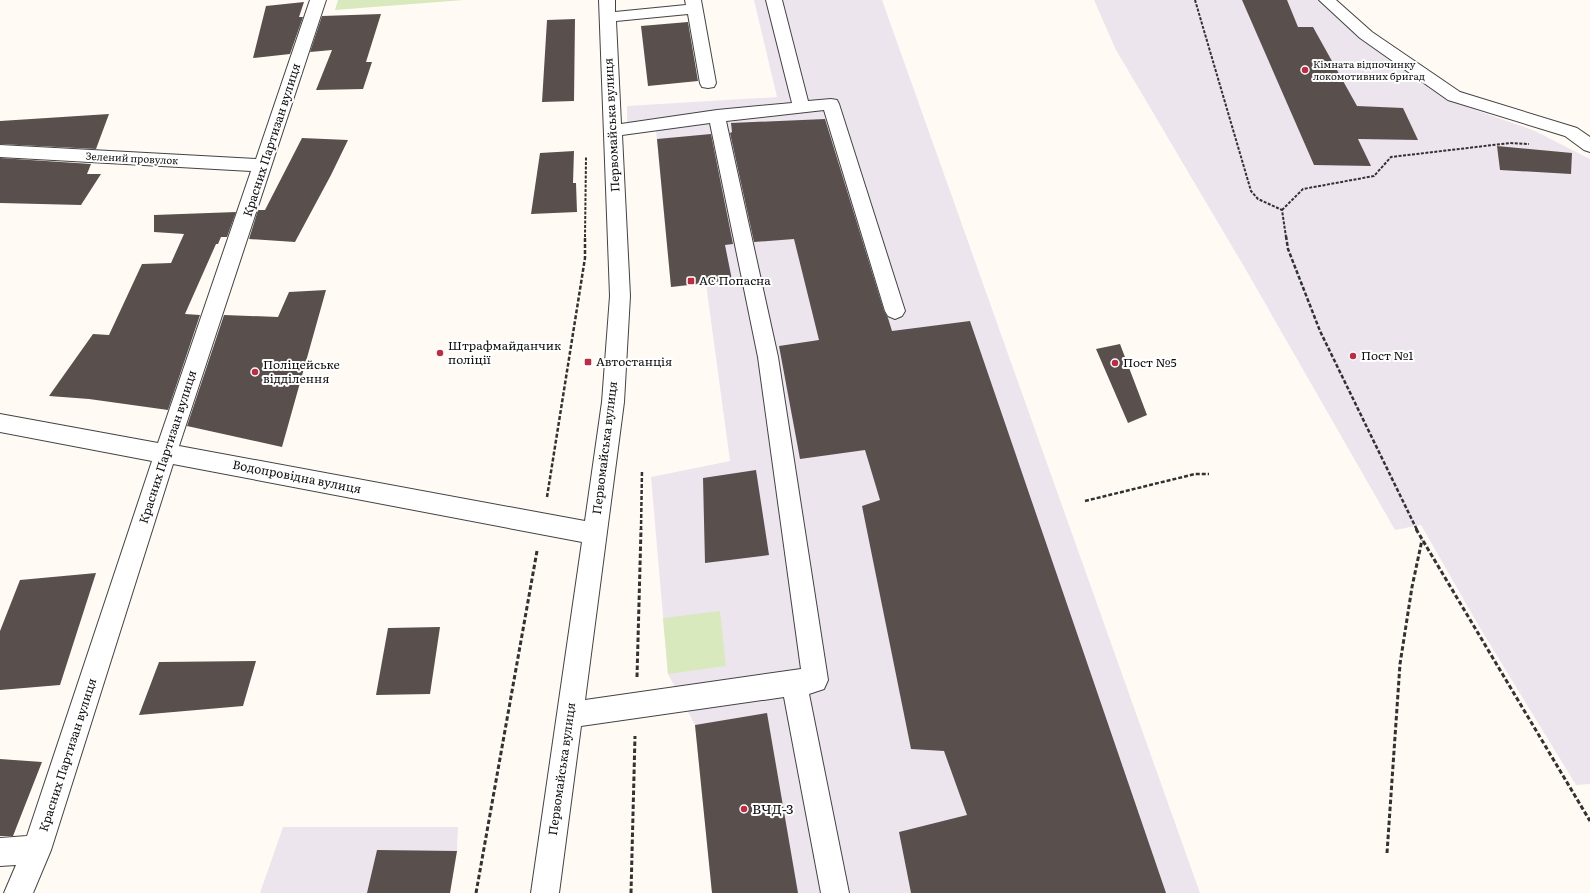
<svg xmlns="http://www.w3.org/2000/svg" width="1590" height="893" viewBox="0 0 1590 893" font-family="Literata,serif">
  <rect width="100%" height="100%" fill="#fffbf4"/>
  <path fill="#ece5ee" d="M754 0H882L1200 893H712L695 725 668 674 651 477 730 461 706 284 671 287 656 131 627 133V106L777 97Z
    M1094 0H1321L1359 38 1453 102 1535 131 1590 159V784L1576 785 1480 628 1421 525 1395 530 1246 270 1116 50Z
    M283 827H458L457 851 450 893H260Z"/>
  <path fill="#d9e9be" d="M338 0H464L335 10Z
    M720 611 726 666 668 674 663 618Z"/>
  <path fill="#59504d" d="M1242 0H1287L1298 27H1313L1357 106 1403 108 1418 140 1358 139 1371 166 1314 165Z
    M304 2 299 17H303L290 54 253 58 266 6Z
    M381 14 366 62H372L363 89 316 90 332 50 310 52 322 16Z
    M575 19 574 101 542 102 547 20Z
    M688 22 698 81 648 86 641 26Z
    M109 114 96 149 0 144V121Z
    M825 119 884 311 888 318 892 331 970 321 1166 893H911L899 832 967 815 944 751 911 749 862 506 880 500 865 450 800 459 779 346 819 340 794 239 754 242 730 133 732 132 731 123Z
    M711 134 733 244 725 245 732 280 671 287 657 139Z
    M302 138 348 140 331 175 295 242 249 239 258 210H265Z
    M1497 146 1572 153 1571 174 1500 170Z
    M574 151 573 183H576L577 212 531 214 540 153Z
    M0 158 91 164 87 174H101L81 205 0 203Z
    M236 212 227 237H221L218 244H216L185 314 200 315 168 410 89 399 49 396 93 334 109 335 142 264 171 263 184 234 154 232V215Z
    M326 290 282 447 187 426 224 315 278 317 289 292Z
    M1120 344 1147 415 1128 423 1096 349Z
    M756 470 769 555 705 563 703 478Z
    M96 573 60 685 0 690V631L20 580Z
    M440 627 430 694 376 695 388 628Z
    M256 661 243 706 139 715 159 662Z
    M767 713 798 893H712L695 725Z
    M0 759 42 762 13 836H0Z
    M377 850 457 851 450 893H367Z"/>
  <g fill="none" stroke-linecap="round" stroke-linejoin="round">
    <defs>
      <path id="minor" d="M310 0H326L179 446 585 521 602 402 610 296 599 0H615V12L686 5 685 0H701L716 83 714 87 708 88 702 87 700 83 688 14 616 21 621 124 717 110 792 103 766 0H782L808 101 831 99 837 100 839 104 905 311 902 316 895 319 888 316 885 311 824 110 726 121 778 357 828 680 824 689 809 694 849 893H821L784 697 581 726 559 893H531L582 542 173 464 51 850 33 893H4L16 865 0 866V838L27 836 152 461 0 432V414L158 443 251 171 0 157V145L256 159ZM710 123 758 357 801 669 585 700 624 402 630 296 622 135Z
        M1319 0H1336L1372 32 1460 92 1577 128 1590 137V152L1584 150 1565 136 1448 100 1360 38Z"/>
    </defs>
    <use href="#minor" stroke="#434343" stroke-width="2"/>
    <path stroke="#323232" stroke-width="2" stroke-dasharray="3 1.5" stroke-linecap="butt" d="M1195 0 1251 191 1258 199 1282 210 1286 237
      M1282 210 1303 189 1374 176 1391 157 1510 143 1529 144
      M585 237 586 157"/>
    <path stroke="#323232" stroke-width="2.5" stroke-dasharray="4 2" stroke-linecap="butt" d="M1286 236 1288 249 1320 331 1417 530
      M547 497 585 258V236
      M1085 501 1195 474H1209
      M641 530 642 470"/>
    <path stroke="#323232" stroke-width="3" stroke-dasharray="4.5 2.5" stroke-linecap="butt" d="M1416 529 1590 821
      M637 677 641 529
      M1387 853 1400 664 1412 587 1422 540
      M476 893 537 551
      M631 893 635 736"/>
    <use href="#minor" fill="#fff" fill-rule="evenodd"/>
  </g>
  <g fill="#bd2c43" stroke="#fff" stroke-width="1.5">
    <circle cx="1305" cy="70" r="4"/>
    <rect x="687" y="277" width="8" height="8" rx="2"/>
    <circle cx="440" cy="353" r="4"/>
    <circle cx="1353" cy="356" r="4"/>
    <rect x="584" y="358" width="8" height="8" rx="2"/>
    <circle cx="1115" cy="363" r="4"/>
    <circle cx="255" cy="372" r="4"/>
    <circle cx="744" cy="809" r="4"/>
  </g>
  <g text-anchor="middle" stroke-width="4" stroke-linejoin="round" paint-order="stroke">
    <g font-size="10" fill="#101010" stroke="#fff" text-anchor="start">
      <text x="1313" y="68">Кімната відпочинку<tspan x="1313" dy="12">локомотивних бригад</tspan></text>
    </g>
    <g font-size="10" fill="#101010" stroke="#fff">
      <text transform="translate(132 158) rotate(3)" y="4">Зелений провулок</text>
    </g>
    <g font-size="12" fill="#101010" stroke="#fff">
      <text transform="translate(612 125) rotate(-93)" y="4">Первомайська вулиця</text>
      <text transform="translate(272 140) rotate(-72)" y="4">Красних Партизан вулиця</text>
      <text transform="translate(168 447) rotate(-72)" y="4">Красних Партизан вулиця</text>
      <text transform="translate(605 448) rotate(-83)" y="4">Первомайська вулиця</text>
      <text transform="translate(297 477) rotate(11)" y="4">Водопровідна вулиця</text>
      <text transform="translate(68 755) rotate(-72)" y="4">Красних Партизан вулиця</text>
      <text transform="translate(562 769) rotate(-82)" y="4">Первомайська вулиця</text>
    </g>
    <g font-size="12" fill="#101010" stroke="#fff" text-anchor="start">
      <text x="699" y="285">АС Попасна</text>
      <text x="448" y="350">Штрафмайданчик<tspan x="448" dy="14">поліції</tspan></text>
      <text x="1361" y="360">Пост №1</text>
      <text x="596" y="366">Автостанція</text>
      <text x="1123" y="367">Пост №5</text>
      <text x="263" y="369">Поліцейське<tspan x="263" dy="14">відділення</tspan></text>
    </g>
    <g font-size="14" fill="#101010" stroke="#fff" text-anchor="start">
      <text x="752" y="814">ВЧД-3</text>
    </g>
  </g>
</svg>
